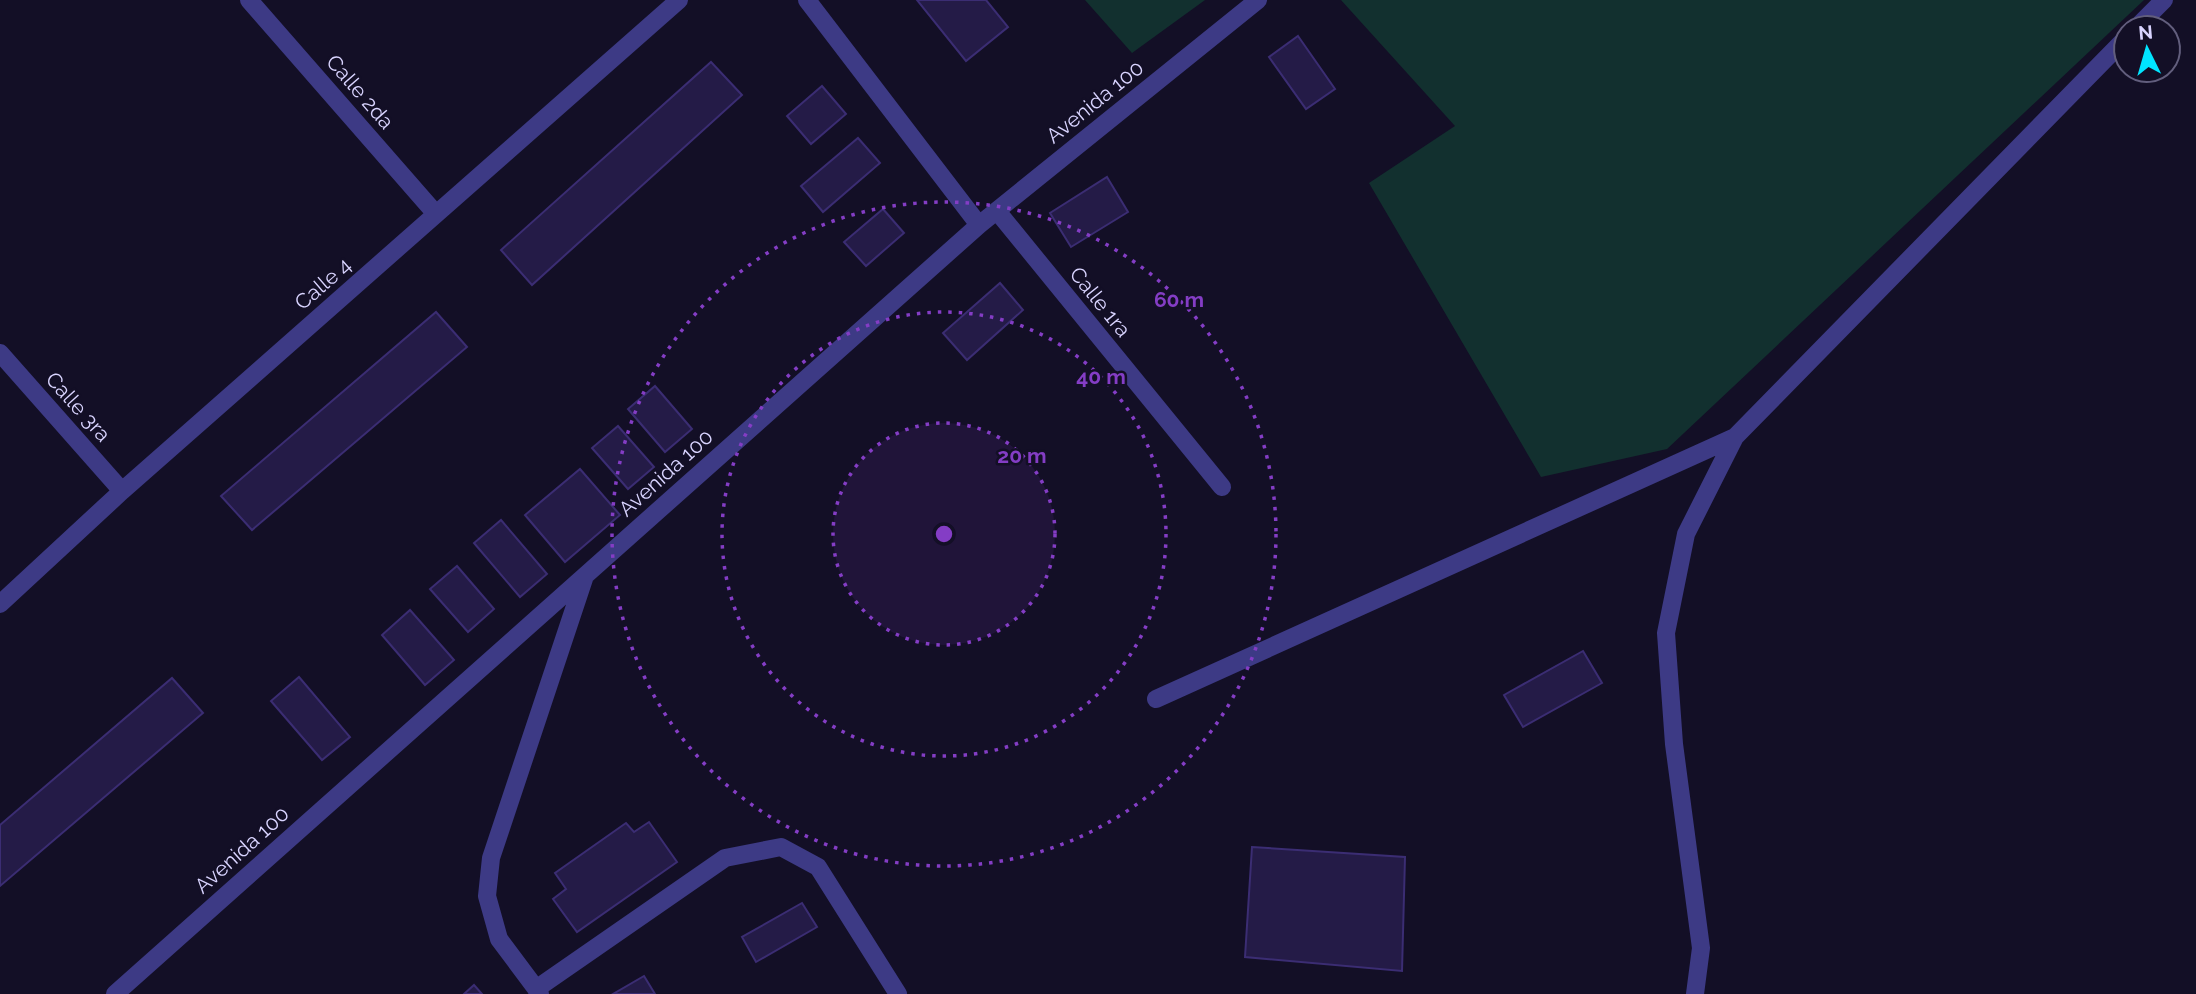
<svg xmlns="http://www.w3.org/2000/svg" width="2196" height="994" viewBox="0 0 2196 994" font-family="Raleway,sans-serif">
  <rect width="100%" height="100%" fill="#130f26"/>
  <path fill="#12302f" d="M1085 0H1205L1132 53Z
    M1341 0H2144L1667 449 1541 477 1369 183 1455 126Z"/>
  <path fill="#241b47" stroke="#3b2d73" stroke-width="2" d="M917 0H986L1008 27 966 61Z
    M1298 36 1335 89 1306 109 1269 57Z
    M711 62 742 95 532 285 501 250Z
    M822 86 846 114 811 144 787 116Z
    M858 138 880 163 823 212 801 186Z
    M1107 177 1128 212 1071 247 1050 213Z
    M883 209 904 233 866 266 844 242Z
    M1000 283 1023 310 967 360 943 333Z
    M436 312 467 347 252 530 221 496Z
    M655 386 692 429 665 452 628 409Z
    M618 426 654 467 628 489 592 448Z
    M580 469 620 515 565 562 525 515Z
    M501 520 547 574 520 597 474 543Z
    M457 566 494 609 468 632 430 589Z
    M410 610 454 660 425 685 382 635Z
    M1583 651 1602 683 1523 727 1504 695Z
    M299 677 350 737 322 760 271 701Z
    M172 678 203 713 0 886V825Z
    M649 822 677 862 577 932 553 899 566 889 555 873 626 823 634 832Z
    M1252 847 1405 857 1402 971 1245 957Z
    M802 903 817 927 756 962 742 937Z
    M644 976 655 994H613Z
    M474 985 482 994H464Z"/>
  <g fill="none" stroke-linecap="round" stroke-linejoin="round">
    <path stroke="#3d3a85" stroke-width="18" d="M249 0 436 214
      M807 0 979 225
      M2136 28 2164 0
      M997 211 1222 487
      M0 353 122 491
      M0 604 122 491 679 0
      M1156 699 1735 437
      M536 989 725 858 781 847 818 867 898 994
      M115 994 979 225 1258 0
      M540 994 499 939 487 896 491 858 584 579
      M1695 994 1701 948 1674 744 1666 633 1686 534 1735 437 2126 38"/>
  </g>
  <circle cx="944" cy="534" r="111" fill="#843dc5" fill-opacity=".12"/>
  <g fill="none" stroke="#843dc5" stroke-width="3.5" stroke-dasharray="3.5 7">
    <circle cx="944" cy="534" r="111"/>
    <circle cx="944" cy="534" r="222"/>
    <circle cx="944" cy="534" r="332"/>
  </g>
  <g text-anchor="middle" stroke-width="5" stroke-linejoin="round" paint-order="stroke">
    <g font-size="21" fill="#d9d4ff" stroke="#130f26">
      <text transform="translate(360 92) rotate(49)" y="7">Calle 2da</text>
      <text transform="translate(1095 102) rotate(-39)" y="7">Avenida 100</text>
      <text transform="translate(323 284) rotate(-41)" y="7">Calle 4</text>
      <text transform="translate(1100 302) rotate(51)" y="7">Calle 1ra</text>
      <text transform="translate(78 407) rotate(48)" y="7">Calle 3ra</text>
      <text transform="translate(666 473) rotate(-42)" y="7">Avenida 100</text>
      <text transform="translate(242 850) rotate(-42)" y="7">Avenida 100</text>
    </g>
  </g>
  <circle cx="944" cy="534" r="10" fill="#843dc5" stroke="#130f26" stroke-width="3.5"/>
  <g font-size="21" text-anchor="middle" font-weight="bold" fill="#843dc5" stroke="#130f26" stroke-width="5" stroke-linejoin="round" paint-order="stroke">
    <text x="1179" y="307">60 m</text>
    <text x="1101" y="384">40 m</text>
    <text x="1022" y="463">20 m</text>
  </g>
  <g transform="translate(2147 49) rotate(355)"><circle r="33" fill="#130f26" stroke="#625e7d" stroke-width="2"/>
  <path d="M0-5L12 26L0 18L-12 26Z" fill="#00e5ff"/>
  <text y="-10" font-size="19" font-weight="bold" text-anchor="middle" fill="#d9d4ff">N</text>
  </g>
</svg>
